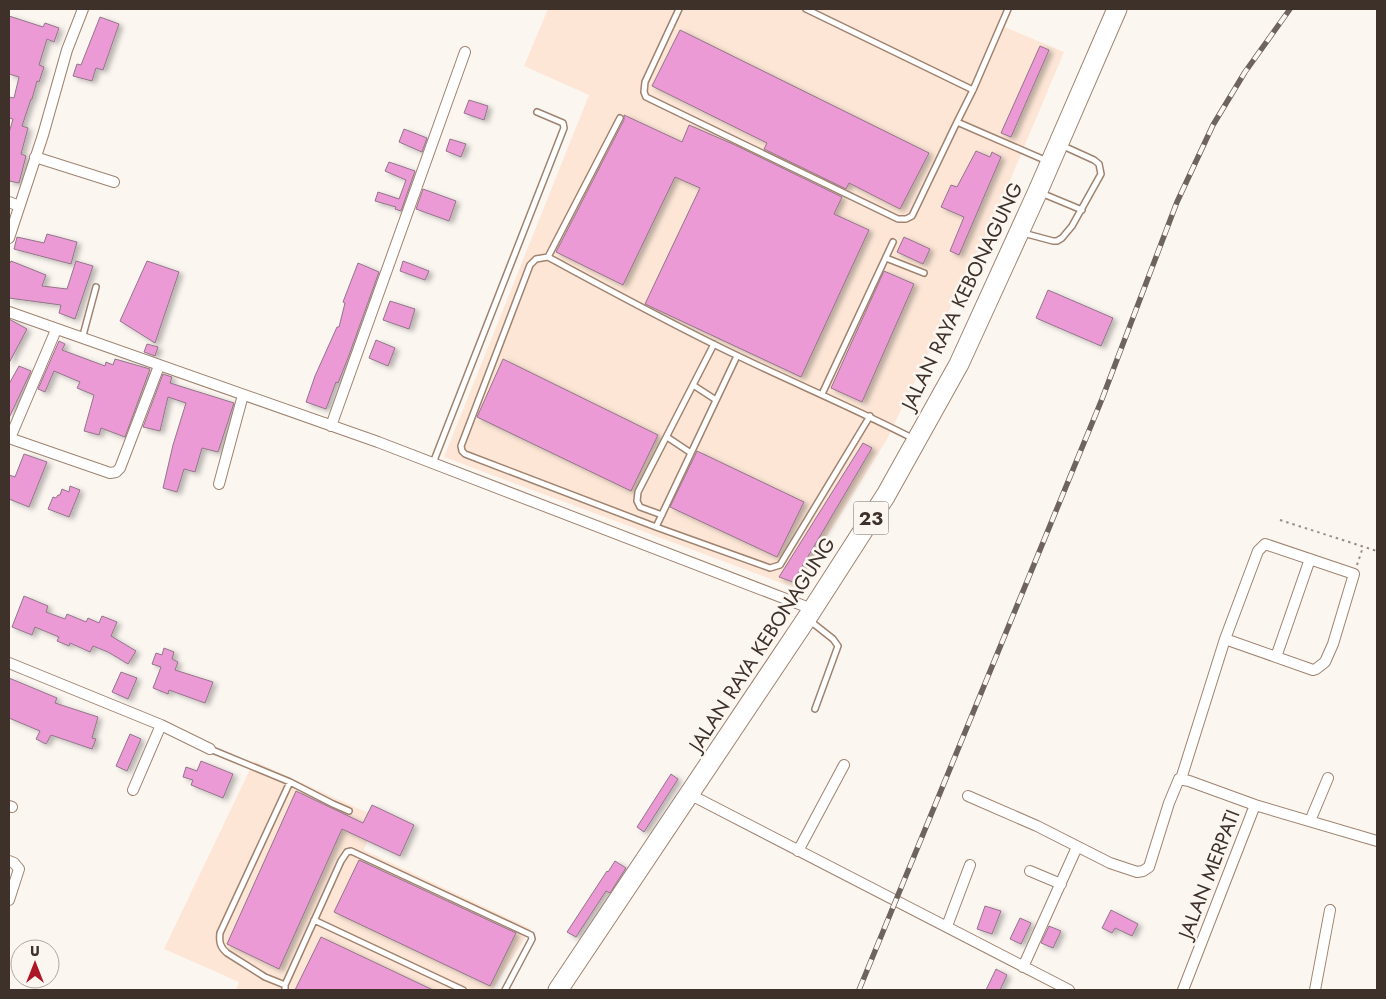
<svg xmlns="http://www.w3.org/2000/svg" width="1386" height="999" viewBox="0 0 1386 999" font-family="Jost,sans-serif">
  <defs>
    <filter id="shadow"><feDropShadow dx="4" dy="2.5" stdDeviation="2.5" flood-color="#0004"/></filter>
  </defs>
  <rect width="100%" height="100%" fill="#fcf6f1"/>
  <path fill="#fde6d6" d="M548 9H1013L1005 27 1064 52 996 214 886 441 795 588 444 457 589 95 524 66Z
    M254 761 377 817 364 850 531 929 492 990H236L239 982 164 949Z"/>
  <path fill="#ec9ad5" stroke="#917588" filter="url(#shadow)" d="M9 16 43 27 45 23 59 28 54 42 47 39 39 65 44 67 39 82 37 81 32 99H31L22 126 28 128 21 154 26 156 19 183 9 181V133L13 119 9 118V97L14 98 19 77 9 74Z
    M100 17 119 24 103 70 96 68 92 81 73 76 77 64 81 65Z
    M680 30 929 153 900 209 849 183 846 189 764 149 767 143 652 86Z
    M1040 46 1049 50 1011 137 1001 133Z
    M469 100 488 106 484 120 464 113Z
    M624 115 682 142 689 125 735 145 842 197 834 214 869 230 801 377 645 304 700 188 675 177 623 285 556 252 624 120Z
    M404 129 427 138 422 152 399 142Z
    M450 139 466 144 461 157 446 151Z
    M976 151 990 157 992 152 1001 157 959 255 950 251 964 217 941 207 951 185 957 187Z
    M389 162 415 171 401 211 395 209 396 207 375 201 378 192 399 199 406 180 385 171Z
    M423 189 456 201 449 221 416 209Z
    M47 234 77 242 71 264 14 249 17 237 44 243Z
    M904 237 930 249 923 264 897 252Z
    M11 261 46 275 42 286 67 289 76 261 93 266 75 319 59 313 61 305 9 298V263H10Z
    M147 261 179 272 155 343 120 321Z
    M403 261 429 271 425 280 400 271Z
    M358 263 379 272 348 358 338 383 336 382 326 409 306 402 315 376 337 327H339L345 303 343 302Z
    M884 271 914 284 862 402 831 388Z
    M1048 290 1113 318 1101 346 1036 318Z
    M390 301 415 309 409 329 383 320Z
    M9 319 27 329 9 363Z
    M376 340 395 348 388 366 369 358Z
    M59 341 65 344 62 350 105 366 106 362 113 365 115 359 150 369 125 437 101 428 99 435 84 431 94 395 77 388 80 382 54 371 45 392 38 389Z
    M147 344 158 347 155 356 144 352Z
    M503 359 658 435 631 491 477 417Z
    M19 366 31 371 9 418V384Z
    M163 374 172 377 170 383 234 403 218 452 202 448 195 472 184 469 177 492 163 488 173 445 186 403 168 397 160 431 143 427Z
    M863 443 872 448 793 582 779 577Z
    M697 451 804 502 777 557 670 507Z
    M24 454 47 462 29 507 9 499V475L15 477Z
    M70 486 80 490 69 517 48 509 53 497 56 498 58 495H60L62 489 69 492Z
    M24 596 48 606 46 612 65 619 67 614 86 622 88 618 99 623 102 616 117 622 111 636 136 651 128 664 108 652 93 646 90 652 70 643 69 646 57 641 59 637 35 627 32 635 12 627Z
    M164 648 174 652 172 659 178 662 175 670 213 682 205 703 169 690 168 694 153 688 161 667 152 664 156 653 162 655Z
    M121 672 137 678 128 699 112 692Z
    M9 678 57 698 55 703 98 717 92 738 96 739 92 749 51 735 46 744 36 739 40 731 9 718Z
    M130 734 141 739 127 771 116 766Z
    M201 761 233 774 223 798 191 785 193 780 183 777 186 767 197 771Z
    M671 774 678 779 644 832 637 827Z
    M296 791 363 823 372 805 414 825 400 856 342 829 279 969 227 944Z
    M359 860 516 933 490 986 334 912Z
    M615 861 626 868 610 893 606 891 576 937 567 932 607 871 608 872Z
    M985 906 1001 911 992 934 977 929Z
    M1111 910 1138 924 1132 936 1115 928 1112 933 1102 928Z
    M1020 918 1031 923 1021 944 1010 939Z
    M1049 926 1061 931 1053 948 1041 943Z
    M321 937 433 990H295Z
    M996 969 1007 975 1000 990H986Z"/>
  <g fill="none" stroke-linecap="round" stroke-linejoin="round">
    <defs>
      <path id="lane" d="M679 9 645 82 644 92 646 97 898 219H906L912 216 957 122 1047 161
        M806 9 973 90
        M957 122 973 90 1008 9
        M1041 193 1082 210
        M1023 233 1053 241H1057L1062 238 1072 226 1101 174 1099 164 1094 160 1061 145
        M548 257 620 118
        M886 258 924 273
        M82 339 96 287
        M693 385 716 400
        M822 394 893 242
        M870 416 780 565 770 568 656 527 465 454 462 451 461 446 530 265 536 259 548 257C611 291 673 325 738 356 796 384 856 409 914 439
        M667 437 691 453
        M433 463 564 128 563 123 537 112
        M662 515 640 507 637 501 638 492 714 344
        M656 527 737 356
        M809 620 833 639 838 646 815 709
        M210 749 290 782 333 804 349 811
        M314 920 463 990
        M285 985 341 861 347 852 351 851 531 935 532 939 505 990
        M285 990V985L265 977 227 953C220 947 219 942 220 933L290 782"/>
      <path id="street" d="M35 157 114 182
        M9 202 19 206
        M9 238 43 135 67 50 83 9
        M9 312 378 442 812 609
        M331 426 465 52
        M9 438 110 473 116 472 120 468 159 366
        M10 438 56 330
        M219 484 243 395
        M1276 657 1310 559
        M9 663 161 725 210 749
        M1181 779 1225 639 1258 551 1265 544 1354 574 1333 644 1325 662 1316 669 1313 670 1225 639
        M133 790 161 725
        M689 794 1069 990
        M968 796 1037 826 1110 863 1137 872 1143 871 1149 867 1169 803 1179 779 1189 781 1255 805 1377 841
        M9 806 12 807
        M1310 821 1328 778
        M798 851 844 765
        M9 861 14 863 19 869 9 900
        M1030 871 1061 884
        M947 926 970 865
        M1023 967 1077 847
        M1183 990 1255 805
        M1315 990 1330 910"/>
      <path id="highway" d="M558 990 807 618 886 495 959 364 1038 191 1117 9"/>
    </defs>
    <use href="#lane" stroke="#9f836f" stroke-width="8"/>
    <use href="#street" stroke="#9f836f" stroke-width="12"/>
    <use href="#highway" stroke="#9f836f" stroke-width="21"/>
    <path stroke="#988e88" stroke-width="2" stroke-dasharray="2.5 4" stroke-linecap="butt" d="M1280 520 1377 551
      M1357 565 1363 547"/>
    <use href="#lane" stroke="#fff" stroke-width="5"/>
    <use href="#street" stroke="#fff" stroke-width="10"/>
    <use href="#highway" stroke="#fff" stroke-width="19"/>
    <defs>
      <path id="rail" d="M859 990 1102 399 1177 202 1213 125 1245 72 1290 9"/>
    </defs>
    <use href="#rail" stroke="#6e645d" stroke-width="5.5"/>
    <use href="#rail" stroke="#fcf6f1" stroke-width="4" stroke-dasharray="11" stroke-linecap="butt"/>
  </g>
  <g text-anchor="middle" stroke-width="5" stroke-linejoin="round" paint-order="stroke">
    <rect fill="#fcf6f1" stroke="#766c65" stroke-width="1" x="853.5" y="501.5" width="35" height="33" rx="4"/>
    <g font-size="19" font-weight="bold" fill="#3d3129">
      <text x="871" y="525">23</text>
    </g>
    <g font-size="20" fill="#3d3129" stroke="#fcf6f1">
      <text transform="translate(962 296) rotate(-64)" y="7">JALAN RAYA KEBONAGUNG</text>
      <text transform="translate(762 644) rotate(-57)" y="7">JALAN RAYA KEBONAGUNG</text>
      <text transform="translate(1209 874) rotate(-69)" y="7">JALAN MERPATI</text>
    </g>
  </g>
  <rect width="1386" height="999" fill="none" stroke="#3d3129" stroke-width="20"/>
  <g transform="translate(35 964)"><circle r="24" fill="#fcf6f1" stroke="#b0a7a1"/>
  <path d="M0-4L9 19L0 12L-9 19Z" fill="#ab1725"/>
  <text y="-8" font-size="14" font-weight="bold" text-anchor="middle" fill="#3d3129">U</text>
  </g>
</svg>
